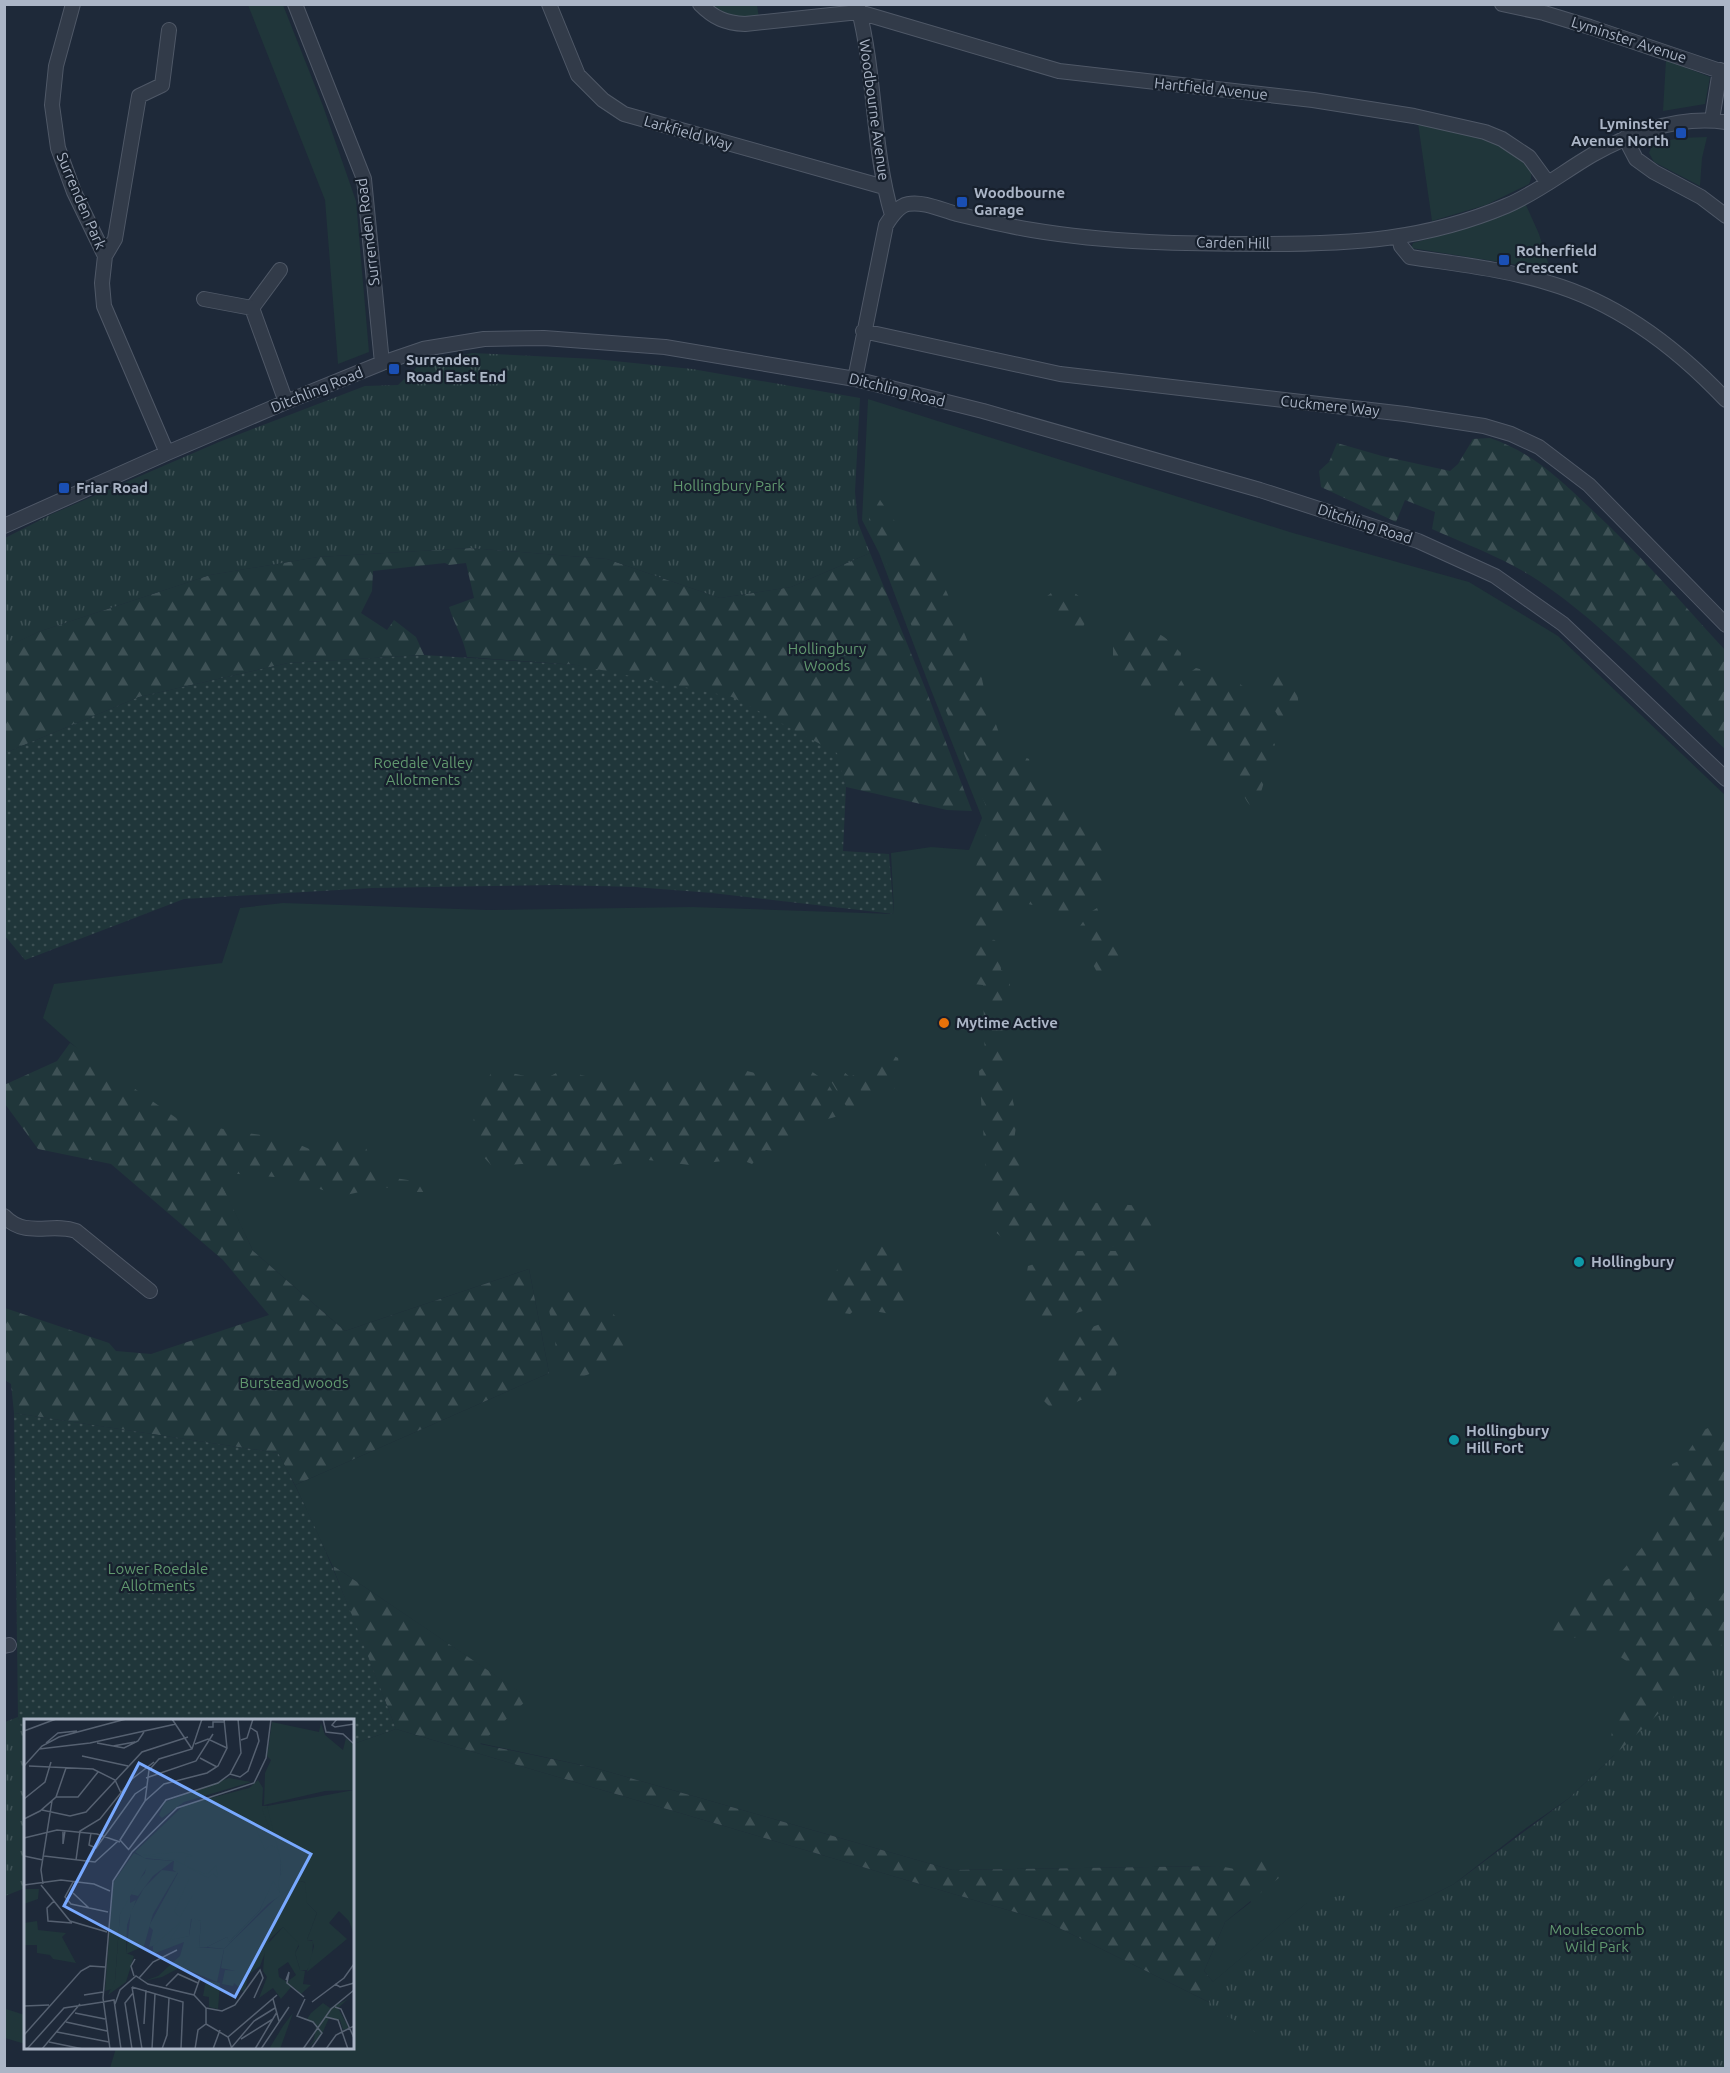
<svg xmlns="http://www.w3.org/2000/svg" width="1730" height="2073" viewBox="0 0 1730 2073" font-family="Ubuntu,sans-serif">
  <defs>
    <pattern id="forest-firs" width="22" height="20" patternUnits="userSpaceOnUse" patternTransform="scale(1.5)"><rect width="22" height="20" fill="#20363a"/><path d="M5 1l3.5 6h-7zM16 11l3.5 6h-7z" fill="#3e5155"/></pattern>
    <pattern id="park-tufts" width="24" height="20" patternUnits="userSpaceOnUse" patternTransform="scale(1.5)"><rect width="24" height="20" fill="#20363a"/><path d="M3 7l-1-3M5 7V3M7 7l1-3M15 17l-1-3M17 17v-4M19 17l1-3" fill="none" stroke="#3e5155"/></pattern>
    <pattern id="garden-dots" width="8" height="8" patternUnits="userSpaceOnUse" patternTransform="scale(1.5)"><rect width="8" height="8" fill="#20363a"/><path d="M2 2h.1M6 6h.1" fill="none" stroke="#3e5155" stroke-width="1.8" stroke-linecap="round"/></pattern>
  </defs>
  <rect width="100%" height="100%" fill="#1e2939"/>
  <path fill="#20363a" d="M248 5H283L323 106 356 201 369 352 338 364 325 200Z
    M707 5H757L759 18 736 20Z
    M1666 60 1710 77 1705 104 1663 111Z
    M1418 123C1441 128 1548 146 1529 184L1486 205 1432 221Z
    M1707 137 1702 158 1700 186 1654 162 1649 153 1652 145 1655 143 1680 138Z
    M1526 205 1539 234 1551 272 1512 264 1411 248 1413 243 1481 224Z
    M868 399 1293 533 1469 582 1558 636 1725 795V1641L1658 1714 1568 1799 1522 1831 1454 1884 1423 1900 1395 1908 1385 1920 1307 1903 1213 1982 1204 1971 1225 1922 1251 1902 1219 1866 952 1870 595 1768 479 1743 528 1698 332 1565 295 1485 549 1373 529 1269 345 1331 253 1251 215 1172 43 1018 54 984 222 963 240 908 283 903 488 910 692 907 894 914 891 853 931 847 969 850 982 818 929 685 879 553 862 520Z
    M396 1729 1045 1921 1221 2008 1399 2046 1418 2068H110L116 2048H352L353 1744Z
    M6 2009 25 2015V2044L5 2038Z"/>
  <path fill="url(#forest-firs)" d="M1490 438C1531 452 1559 478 1590 508 1638 552 1681 602 1725 650V749C1667 693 1606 626 1539 581 1506 559 1468 545 1432 529L1435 512 1405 500 1396 522 1321 487 1319 471 1329 462 1337 443 1382 456 1450 471 1458 464 1473 439Z
    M878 497 921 559 939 574 980 670 985 693 999 733 1011 751 1029 759C1034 786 1040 790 1066 796L1084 822 1104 847 1108 872 1105 892 1077 915 1015 901 1004 907 1001 931 973 929V876L991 818 937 689 869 520 871 506Z
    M470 548 607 559 720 598 791 587 870 553 926 690 972 811 947 810 846 787 836 753 577 665 467 657C464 639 454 624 449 607L474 598 466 563 449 565 445 563 373 571 372 591 361 613 387 630 394 620 416 637 424 655 288 663 139 697 5 753 4 648 38 632 210 575 318 557Z
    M1056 589C1076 591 1082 595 1090 613L1082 629C1060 625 1053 617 1046 597Z
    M1133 627C1157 629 1165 636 1181 653L1179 670 1153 694 1138 688 1113 660V643Z
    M1196 668C1210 672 1233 677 1244 687 1256 699 1268 730 1275 745L1256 809C1243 802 1243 792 1241 778 1210 760 1156 727 1179 684 1182 678 1191 672 1196 668Z
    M1269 670C1294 678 1297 683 1299 708L1290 719 1281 721 1268 699 1260 679Z
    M1097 908 1106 930 1122 941 1118 972 1098 974 1076 932 1089 913Z
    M974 938 995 940 1000 956 1001 970 1010 974V988L1002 1001 1004 1033 1011 1053 1006 1072 1017 1118 1013 1149 1021 1152 1030 1165 1018 1184 1023 1204 1054 1200 1144 1206 1153 1222 1152 1237 1130 1247 1012 1245 990 1228 979 1071 985 1066 983 985 973 984Z
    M70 1043 179 1120 238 1132 284 1138 314 1151 342 1139 364 1144 373 1163 388 1177 427 1183 438 1192H408L383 1187 341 1196 286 1178 216 1172 253 1251 345 1331 529 1269 549 1373 295 1485 278 1453 14 1413 11 1384 5 1380V1308L109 1343 116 1351 151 1354 269 1315 223 1260 111 1164 38 1149 5 1104 4 1085 57 1061Z
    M889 1053 898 1058 900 1071 894 1089 864 1096 852 1076 869 1066 879 1065Z
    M494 1069 543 1080 562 1070 616 1084 649 1077H700L719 1082 743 1070 779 1079 808 1069 827 1082 846 1114 787 1130 794 1140 787 1154 766 1150 752 1164 739 1159 690 1165 648 1160 580 1169 522 1164 492 1166 478 1151 473 1123 480 1090Z
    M844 1072 850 1077 862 1098 859 1106H846L829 1078 832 1076 839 1078Z
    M872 1239 895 1256 906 1278 911 1298 902 1316 857 1308 850 1314 831 1311 826 1296 842 1258 862 1257Z
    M1073 1251H1131L1141 1260C1138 1267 1136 1276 1132 1282 1119 1305 1061 1317 1037 1324L1022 1298 1028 1266Z
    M567 1292C578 1293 584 1296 591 1305 603 1306 615 1312 621 1324 635 1349 615 1363 594 1372 582 1377 569 1384 560 1371 552 1359 557 1343 555 1330 553 1322 549 1316 549 1307L554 1297Z
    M1111 1320 1127 1333 1125 1345 1113 1385 1055 1412 1043 1400 1041 1391 1061 1377 1055 1352 1076 1333Z
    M1718 1423 1725 1431V1534L1694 1600 1711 1611 1725 1591V2068L1450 1892 1623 1764 1611 1752 1609 1746 1616 1714 1633 1688 1631 1664 1616 1654C1619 1638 1619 1638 1606 1628L1554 1644 1546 1640 1542 1629 1543 1620 1550 1613 1622 1571 1649 1539 1667 1507 1672 1464 1683 1459 1702 1431Z
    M332 1565 529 1698 480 1744 595 1768 952 1870 1219 1866 1240 1870 1271 1857 1287 1856 1291 1860V1865L1285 1873 1225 1922 1204 1971 1213 1982 1307 1903 1221 2008 1045 1921 396 1729Z"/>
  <path fill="url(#park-tufts)" d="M472 353 595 359 692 369 860 398 855 492 858 523 870 553 791 587 720 598 607 559 470 548 318 557 210 575 38 632 5 648V538L52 514 219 442 365 386 398 385 420 364Z
    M1725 1641V2068H1407L1400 2050 1325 2057 1293 2053 1209 2006 1213 1982 1307 1903 1357 1892 1385 1919 1395 1908 1423 1900 1454 1884 1568 1799 1658 1714Z
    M18 1717 26 1741 25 1888 5 1896V1722Z"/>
  <path fill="url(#garden-dots)" d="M424 655 577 665 732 697 837 753 846 787 843 851 889 854 894 914 712 893 635 887 557 885 372 888 184 899 25 960 5 936V753L139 697 288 663Z
    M14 1413 278 1453C326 1541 360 1636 396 1729L353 1744 352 1720H26L25 1741 18 1717Z"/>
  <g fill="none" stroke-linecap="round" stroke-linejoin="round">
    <defs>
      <path id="minor" d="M73 4 56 66 52 105 58 148 74 192 105 256 102 283 104 306 167 453
        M295 4 364 179 382 363
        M549 4 578 75 603 100 624 114 884 187
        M700 4C714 18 725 23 745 24L859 12 1059 71 1313 100 1414 116 1485 132 1502 139 1529 157 1548 183
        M1502 4 1544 13 1590 27 1726 73
        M858 7C876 75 872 148 892 215
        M1712 120 1720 70
        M1625 138 1636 159 1654 172 1701 197 1726 216
        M1399 237 1401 246 1410 257C1456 264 1504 269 1549 283 1618 303 1677 348 1726 400
        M105 256 115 239 139 96 162 85 169 30
        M280 270 252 308 286 402
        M204 299 252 308
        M863 331 1060 374 1405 414 1484 426 1511 434 1539 447 1589 485 1726 625
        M855 379 886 225C891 217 898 206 908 204 923 201 942 210 957 214 982 220 1007 226 1032 230 1109 243 1189 244 1267 244 1353 244 1425 240 1506 206 1537 193 1563 172 1592 155 1631 133 1679 115 1726 122
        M4 526 167 453 286 402 382 363 423 349 484 339 544 338 665 347 855 379 983 411 1260 490 1418 541 1495 576 1563 624 1726 779
        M4 1216C26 1239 51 1222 76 1231L150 1291
        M4 1646 9 1645"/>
    </defs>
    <use href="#minor" stroke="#4f5867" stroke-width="16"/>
    <use href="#minor" stroke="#323b49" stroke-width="14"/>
  </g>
  <g fill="#1a4fb4" stroke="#17202d" stroke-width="2">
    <rect x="1675" y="127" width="12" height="12" rx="3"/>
    <rect x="956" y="196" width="12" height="12" rx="3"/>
    <rect x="1498" y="254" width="12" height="12" rx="3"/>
    <rect x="388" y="363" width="12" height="12" rx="3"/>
    <rect x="58" y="482" width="12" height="12" rx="3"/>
  </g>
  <circle fill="#e8710a" stroke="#17202d" stroke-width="2" cx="944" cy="1023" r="6"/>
  <g fill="#0f9aa8" stroke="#17202d" stroke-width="2">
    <circle cx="1579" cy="1262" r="6"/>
    <circle cx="1454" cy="1440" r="6"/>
  </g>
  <g text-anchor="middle" stroke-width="4.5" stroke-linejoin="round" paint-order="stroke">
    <g font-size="15" fill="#abb5c6" stroke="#17202d">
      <text transform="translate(1629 40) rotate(18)" y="5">Lyminster Avenue</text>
      <text transform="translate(1211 89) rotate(6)" y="5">Hartfield Avenue</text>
      <text transform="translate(874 110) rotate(82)" y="5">Woodbourne Avenue</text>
      <text transform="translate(688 133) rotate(16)" y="5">Larkfield Way</text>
      <text transform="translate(81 201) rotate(67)" y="5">Surrenden Park</text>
      <text transform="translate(368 232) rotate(-97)" y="5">Surrenden Road</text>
      <text transform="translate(1233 243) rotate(1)" y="5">Carden Hill</text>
      <text transform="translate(317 390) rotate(-22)" y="5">Ditchling Road</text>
      <text transform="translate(897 390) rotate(14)" y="5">Ditchling Road</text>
      <text transform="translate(1330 406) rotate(6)" y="5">Cuckmere Way</text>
      <text transform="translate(1365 524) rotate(18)" y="5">Ditchling Road</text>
    </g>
    <g font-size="15" font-weight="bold" fill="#abb5c6" stroke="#17202d" text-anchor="start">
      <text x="1669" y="129" text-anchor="end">Lyminster<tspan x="1669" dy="17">Avenue North</tspan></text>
      <text x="974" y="198">Woodbourne<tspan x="974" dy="17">Garage</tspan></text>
      <text x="1516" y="256">Rotherfield<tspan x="1516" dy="17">Crescent</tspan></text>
      <text x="406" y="365">Surrenden<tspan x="406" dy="17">Road East End</tspan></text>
      <text x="76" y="493">Friar Road</text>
      <text x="956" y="1028">Mytime Active</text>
      <text x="1591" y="1267">Hollingbury</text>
      <text x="1466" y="1436">Hollingbury<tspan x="1466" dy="17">Hill Fort</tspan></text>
    </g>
    <g font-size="15" fill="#61986f" stroke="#17202d">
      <text x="729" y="491">Hollingbury Park</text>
      <text x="827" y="654">Hollingbury<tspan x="827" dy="17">Woods</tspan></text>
      <text x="423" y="768">Roedale Valley<tspan x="423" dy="17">Allotments</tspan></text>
      <text x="294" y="1388">Burstead woods</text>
      <text x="158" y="1574">Lower Roedale<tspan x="158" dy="17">Allotments</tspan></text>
      <text x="1597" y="1935">Moulsecoomb<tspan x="1597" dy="17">Wild Park</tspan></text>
    </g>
  </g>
  <g transform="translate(24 1719)">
    <rect width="330" height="330" fill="#1e2939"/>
    <path d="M248 3 295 13 297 4 301 16 319 31 322 19 330 26V71L301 72 240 86 241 54 247 41 243 37ZM234 61 239 69 238 87H243L257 137 256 174 247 168 236 191 204 224 203 218 183 228H175L177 202 167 200 165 217 125 228 129 211 125 207 154 154 149 151 150 142 120 139 111 133 160 86 225 69ZM271 161 283 164V184L293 194 283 221 289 222 288 245 283 251H276L271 234 275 227 259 208 246 220 236 247 224 256 221 274 210 264 209 267 198 265 201 251 212 252 197 249 200 230ZM324 280 314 289 325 309 319 311 316 301 305 299 298 315 283 330 290 321 292 306 283 300 287 294 299 284 306 289Z" fill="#20363a"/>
    <path d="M205 59 227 63 160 83 138 99 135 96 141 83ZM249 87 277 149 266 170 244 185 200 230 183 228 203 218 205 223 236 191 249 162 256 174 257 131 246 126 241 131 232 109 238 108 248 116 238 90ZM158 133 169 137 162 138 160 146 179 154 184 155 192 146 194 160 189 154 184 159 151 141 119 136ZM123 140 149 142 129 157 114 177 106 175V184L112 181 103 206 102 234 110 237 102 263 84 276 91 261 96 195 105 172 121 154ZM165 160 169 161V176L156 198 150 193ZM168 199 177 202 175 228 157 248 138 258 120 262 134 257 156 237 160 223 129 235V227L157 203 146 221 165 217ZM259 208 275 225 271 234 276 251 281 252 279 265 287 266 277 275 268 267 257 280 249 269 235 279 243 258 239 252 241 228ZM264 243 272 256 263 263 255 258 254 250ZM269 294 256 330H245L259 307Z" fill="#20363a" fill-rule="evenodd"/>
    <path d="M330 71V216L325 202 315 192 305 204 323 220 283 253 290 227 288 221H283L293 194 283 184 281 163 270 162 266 170 256 174 254 163 259 150 243 87ZM110 134 123 140V148L96 195 91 261 88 270 81 272 89 164ZM0 170H15L14 180 0 185ZM13 202 14 211 42 214 38 218 52 244 29 240 26 236 13 234V226H0V204ZM182 261 196 264 194 290 185 288V278L179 277Z" fill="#20363a"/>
    <path d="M138 151 154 153 129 195 120 227 102 235 107 192 120 169ZM172 228 200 230 193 263 157 248Z" fill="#20363a"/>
    <path fill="none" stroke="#566171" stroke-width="1.5" d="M148 0 168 30M299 0 302 13 319 15 330 25M313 0 308 6 311 8 330 5M184 8H189V3H200M0 12 32 0M217 21 223 19 229 0M22 24 34 14 53 12M73 24 100 29 114 22 120 13M171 25 184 20 203 29M89 27 111 23M15 30 66 24 152 5M58 37 104 47M176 39 193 48M0 47 18 27 35 18 102 0M5 47 69 50 91 61 97 74M206 55 216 58 224 52 235 22 233 13 227 9M122 59 172 42 189 15M32 78H54L74 53M0 80 21 63 27 43M121 82 140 65 183 54 194 47 203 29 200 0M18 91 46 97 62 93 118 33 164 18M0 100 16 92 32 78 42 49M39 111V125L41 112M67 114 65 126 72 129 111 75 123 67M0 119 33 111 73 115 96 123M105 130 142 81 194 64 206 55 217 34 214 0M105 131 96 121 121 82 125 51 135 40 168 30 178 0M0 137 19 141M20 137 71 143 94 122M52 141 56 112 76 100 108 60 130 43M49 163 41 178 47 185 84 193M19 165 17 151 28 82M0 166 37 161 70 165 86 172M17 166 46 202 83 213M49 174 65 189M30 182 23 189 24 202 48 204M110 257 107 247 111 240M115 259 129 243 153 231M262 261 265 253 263 264 280 278M311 265 316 268 330 264M142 267 154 255 174 264M108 268 159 283 157 330M108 268 118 330M60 276 79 273M170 276 176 259M249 280 255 302M281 280 273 297 289 303 298 314 287 330M79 283 90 281 97 330M288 283 320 259 330 245M91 285 96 271 112 257 124 265 170 276 182 289V305M0 287 25 286M311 288 317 290 330 319M182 289 198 292 211 286 236 251 239 259 230 279M51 294 81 300M302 298 314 301 324 330M42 303 83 312M120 305 122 271M33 313 85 323M0 316 57 252 66 247 81 248M204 318 253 276M217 320 249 300M25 323 59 330M208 328 230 302 251 289M3 330 40 289 79 283M18 330 56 285M86 330 79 279 89 162 108 133 153 89 230 64 242 39 247 0M108 330 101 284 109 274M128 330 131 275M138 330 143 316 145 279M171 330 174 311 182 305 204 318 208 330M189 330 196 311M231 330 253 293M237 330 265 288M279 330 307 290 330 271M302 330 312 316 330 307"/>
    <path fill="#78a9ff" fill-opacity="0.15" stroke="#78a9ff" stroke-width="3" d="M115 44 287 135 211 278 40 187Z"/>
    <rect width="330" height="330" fill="none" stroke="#abb5c6" stroke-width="3"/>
  </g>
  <rect width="1730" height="2073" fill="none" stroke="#abb5c6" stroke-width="12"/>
</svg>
